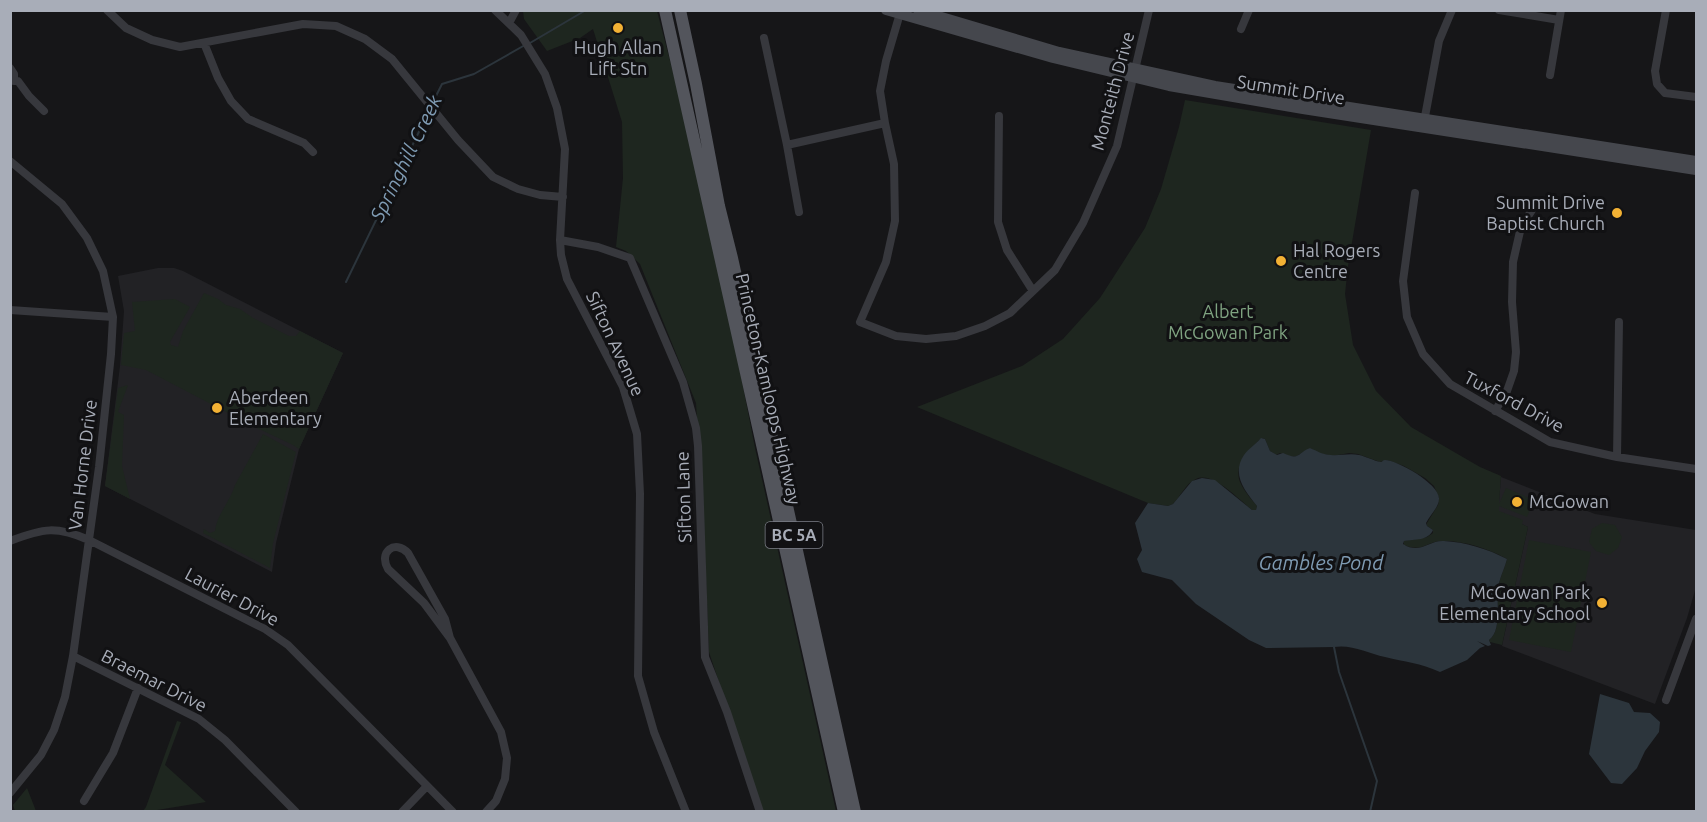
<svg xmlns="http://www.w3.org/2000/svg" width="1707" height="822" viewBox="0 0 1707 822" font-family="Ubuntu,sans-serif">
  <rect width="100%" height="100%" fill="#161618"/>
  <path fill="#222225" d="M158 268H174L183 271 343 353 299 449 276 543 272 572 105 486 120 366 124 311 118 276Z
    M1501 477 1595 514 1696 530V587L1687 618 1655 704 1502 646 1528 527 1498 513Z"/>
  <path fill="#1e261f" d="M523 11H657L686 122 730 320 755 448 836 811H762L709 652 704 531 696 403 640 264 626 251 616 247 623 178 622 122 593 29 580 38 547 51 524 19Z
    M1185 100 1371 130 1348 266 1345 294 1353 345 1376 391 1411 427 1480 467 1501 476 1499 504 1506 488 1534 500 1527 517 1499 506V511L1523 520 1522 524 1528 527 1502 645 1490 642 1489 640C1503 630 1495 599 1499 583 1501 575 1505 567 1507 559 1489 549 1466 541 1444 541 1429 540 1422 553 1404 545V541L1427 537 1433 533V530L1427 526V523L1438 505 1439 498 1434 486 1425 478 1404 466 1387 460 1380 462 1358 454 1349 453 1333 456 1318 453 1310 448 1297 456 1290 457 1280 453 1276 455 1270 451 1265 439 1262 438C1250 448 1233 465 1240 482 1244 491 1251 499 1257 506L1256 510H1252C1239 500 1213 471 1196 479 1186 483 1180 497 1173 504L1168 506 1148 503 917 407 1022 366 1063 339 1100 298 1145 228 1161 189 1179 127Z
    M204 293 218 299 226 305 240 309 253 318 289 336H296L300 331 343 353 299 449 293 445 251 425 146 370 121 365 124 333 135 331 132 302 175 299 190 307 170 342 171 345 178 347 183 331Z
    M128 385 118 412 124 415 122 466 130 499 105 486 118 388Z
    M263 434 296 452 273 543 270 568 203 533 204 529 210 533 215 531C217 514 230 502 235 485Z
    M1602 523 1615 525 1622 537 1618 548 1609 555 1596 551 1589 542 1592 529Z
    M1529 540 1591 552 1571 652 1509 640Z
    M177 721 181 722 165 765 206 802 151 811H143L146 807Z
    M27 788 36 811H15L13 805Z"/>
  <path fill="#2c353c" d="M1261 438 1265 439 1270 451 1277 455 1283 453C1300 461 1297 453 1310 448 1317 451 1323 455 1331 455 1339 456 1349 453 1359 455 1365 456 1374 461 1381 462 1382 462 1383 460 1385 460 1397 460 1440 484 1439 499 1439 507 1430 515 1426 523L1427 526 1433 530C1428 541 1415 539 1404 541L1403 544C1420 555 1429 540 1444 541 1465 542 1488 549 1507 559 1505 567 1501 575 1499 583 1495 599 1503 630 1489 640L1491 645 1488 646 1477 641 1485 646 1480 648 1467 660 1440 672C1420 663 1405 662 1385 657 1368 653 1351 644 1334 647L1266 648 1249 640 1196 604 1172 580 1142 572 1137 559 1142 550 1135 523 1148 503 1168 506 1173 504 1192 481 1202 478 1215 480 1252 510H1256L1257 506C1245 491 1231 474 1244 455 1249 448 1256 444 1261 438Z
    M1600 694 1629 703 1634 712 1650 713 1660 722 1659 732 1645 751 1637 768 1622 784 1611 783 1589 754Z"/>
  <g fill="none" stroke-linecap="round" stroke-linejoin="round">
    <path stroke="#2c353c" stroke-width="2" d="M530 43 586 10
      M432 104 442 84 474 74 525 45
      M346 282 430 109
      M1334 647 1339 672 1377 781 1370 812"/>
    <path stroke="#37383d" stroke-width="8" d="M107 10 126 28 152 40 180 47 303 24 336 26 365 39 392 59 458 140 493 177 518 189 540 195 563 197
      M495 10 521 35 545 74 557 108 565 149 560 240 561 255 567 279 623 387 637 434 640 494 638 676 654 732 686 812
      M901 10 886 61 880 91 885 123 894 164 895 221 886 262 860 322 896 336 926 339 956 336 985 326 1010 313 1055 270 1083 223 1117 146 1149 10
      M1499 10 1559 20
      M1666 10 1655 71 1657 84 1665 93 1696 97
      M509 23 516 10
      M1241 29 1249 10
      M764 38 787 145 799 212
      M204 43 218 78 231 101 248 119 304 143 313 152
      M10 68 14 74V81H18L29 96 44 111
      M1550 75 1561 10
      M999 116 998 222 1007 250 1033 291
      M1424 122 1439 41 1452 10
      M787 145 885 123
      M10 161 62 204 87 238 103 271 113 317 111 354 99 467 73 656 65 697 54 730 41 755 10 793
      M1415 193 1403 281 1407 317 1423 354 1450 384 1550 442 1617 457 1696 469
      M560 240 598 247 630 258 683 382 696 428 698 446 705 657 727 712 760 812
      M10 310 113 317
      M1495 411 1507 391 1514 371 1516 352 1512 302 1513 262 1521 227 1532 210
      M1617 457 1619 322
      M10 541C44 528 56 526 89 540L265 629 288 645 453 812
      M450 638 445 619 408 553C395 539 378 552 388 569L424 603 450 638 501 732 507 758 505 779 496 801 486 812
      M73 656 199 719 225 740 296 812
      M1666 700 1696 619
      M84 801 113 753 138 688
      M402 812 427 786"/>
    <path stroke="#45474d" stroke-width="10" d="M886 10 1053 58 1169 86 1303 109 1696 170
      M918 10 1059 52 1215 86 1696 161"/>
    <path stroke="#53555c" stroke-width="12" d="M665 10 844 812
      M680 10 696 84 719 206 732 258 855 812"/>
  </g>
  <g fill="#f2b134" stroke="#111113" stroke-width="2">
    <circle cx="618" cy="28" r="6"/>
    <circle cx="1617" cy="213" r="6"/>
    <circle cx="1281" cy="261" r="6"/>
    <circle cx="217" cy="408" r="6"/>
    <circle cx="1517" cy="502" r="6"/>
    <circle cx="1602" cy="603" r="6"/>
  </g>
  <g text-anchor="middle" stroke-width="6" stroke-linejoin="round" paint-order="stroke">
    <rect fill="#111113" stroke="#7b7e86" stroke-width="1.5" x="765.5" y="522" width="57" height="26" rx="4.5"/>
    <g font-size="16" font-weight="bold" fill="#a8adb8">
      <text x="794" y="541">BC 5A</text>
    </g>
    <g font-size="18" fill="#a8adb8" stroke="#111113" text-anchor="start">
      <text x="618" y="54" text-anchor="middle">Hugh Allan<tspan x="618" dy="21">Lift Stn</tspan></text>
      <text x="1605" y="209" text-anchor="end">Summit Drive<tspan x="1605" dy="21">Baptist Church</tspan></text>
      <text x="1293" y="257">Hal Rogers<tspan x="1293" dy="21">Centre</tspan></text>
      <text x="229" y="404">Aberdeen<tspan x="229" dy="21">Elementary</tspan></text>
      <text x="1529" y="508">McGowan</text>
      <text x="1590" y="599" text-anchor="end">McGowan Park<tspan x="1590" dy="21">Elementary School</tspan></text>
    </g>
    <g font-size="18" fill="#a8adb8" stroke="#111113">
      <text transform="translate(1291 90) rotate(9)" y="6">Summit Drive</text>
      <text transform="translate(1113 91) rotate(-75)" y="6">Monteith Drive</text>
      <text transform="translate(615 344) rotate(65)" y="6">Sifton Avenue</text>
      <text transform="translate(768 389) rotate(77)" y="6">Princeton-Kamloops Highway</text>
      <text transform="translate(1514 402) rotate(28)" y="6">Tuxford Drive</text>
      <text transform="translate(83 465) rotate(-83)" y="6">Van Horne Drive</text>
      <text transform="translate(684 497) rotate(-92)" y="6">Sifton Lane</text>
      <text transform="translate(232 597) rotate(28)" y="6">Laurier Drive</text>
      <text transform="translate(154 681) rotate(27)" y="6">Braemar Drive</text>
    </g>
    <g font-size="18" fill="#7fa381" stroke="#111113">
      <text x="1228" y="318">Albert<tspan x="1228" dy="21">McGowan Park</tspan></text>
    </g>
    <g font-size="20" font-style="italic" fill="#7f9bb3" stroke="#111113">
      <text transform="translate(406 158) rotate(-64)" y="7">Springhill Creek</text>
      <text x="1321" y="570">Gambles Pond</text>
    </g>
  </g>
  <rect width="1707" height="822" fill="none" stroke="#a8adb8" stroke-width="24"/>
</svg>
